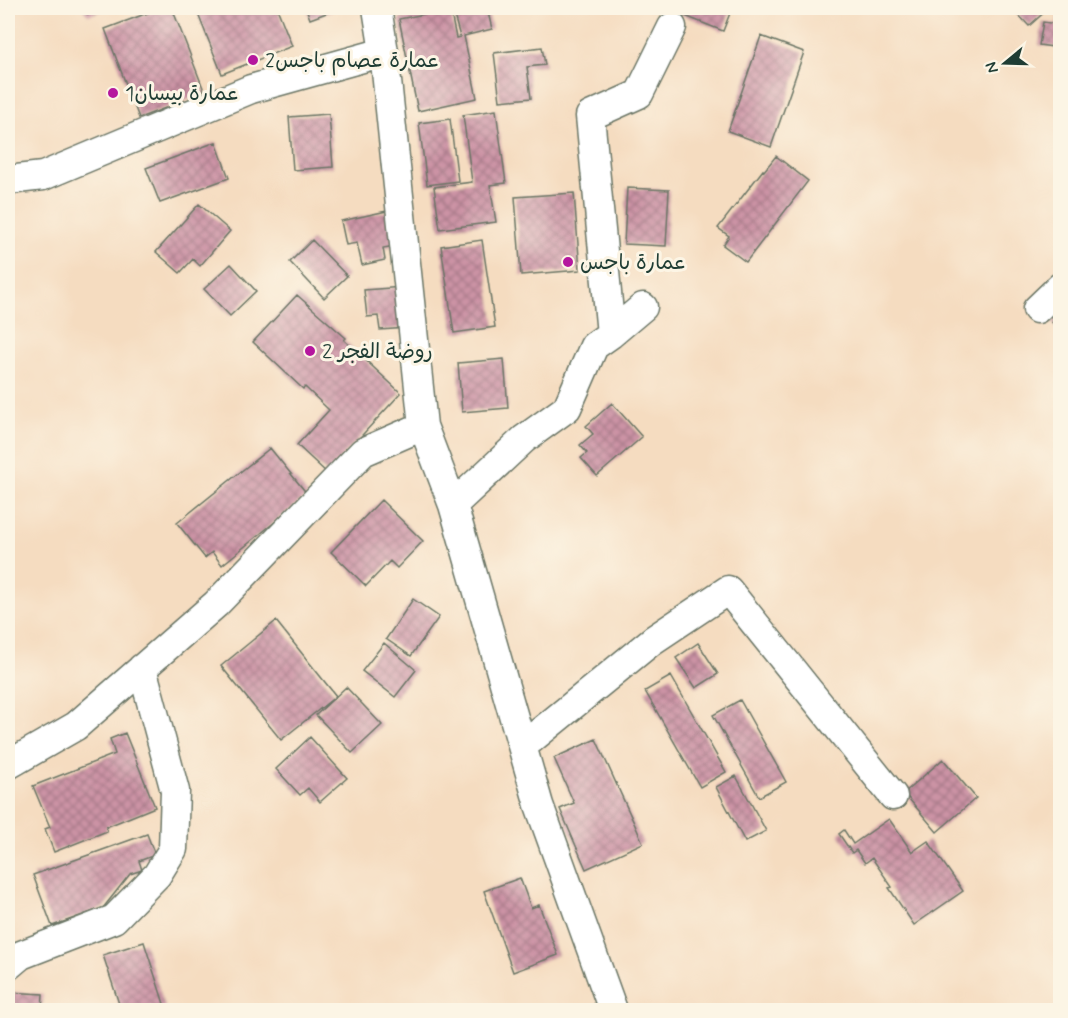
<svg xmlns="http://www.w3.org/2000/svg" width="1068" height="1018" viewBox="0 0 1068 1018" font-family="Mynerve,'Playpen Sans Arabic',sans-serif">
  <defs>
    <pattern id="building-cross-hatch" width="8" height="8" patternUnits="userSpaceOnUse" patternTransform="scale(1.5)"><rect width="8" height="8" fill="#cc93a5"/><path d="M0 0l8 8M0 8l8-8" fill="none" stroke="#a57987"/></pattern>
  </defs>
  <rect width="100%" height="100%" fill="#fcf5e5"/>
  <filter id="ink" filterUnits="userSpaceOnUse"><feTurbulence type="fractalNoise" baseFrequency=".0167" numOctaves="2"/><feDisplacementMap in="SourceGraphic" scale="12" xChannelSelector="R" yChannelSelector="G"/><feConvolveMatrix kernelMatrix="1 2 1 2 8 2 1 2 1" color-interpolation-filters="sRGB"/></filter>
  <filter id="wash" filterUnits="userSpaceOnUse"><feTurbulence type="fractalNoise" baseFrequency=".008" numOctaves="4" result="noise"/><feDisplacementMap in="SourceGraphic" scale="24" xChannelSelector="R" yChannelSelector="G"/><feGaussianBlur stdDeviation="1.35" result="paint"/><feColorMatrix in="noise" values="0 0 0 0 0 0 0 0 0 0 0 0 0 0 0 0 0 1.4 0 .05"/><feComposite in="paint" operator="in"/></filter>
  <g filter="url(#wash)">
    <rect width="100%" height="100%" fill="#f5dcc0"/>
    <g id="blocks">
      <path fill="url(#building-cross-hatch)" d="M82 8H112L88 15Z
        M161 8H172L205 93 139 118 105 29Z
        M199 8H277L292 46 222 74 196 9Z
        M306 8H340L310 19Z
        M452 8H487L492 29 464 36 477 98 418 111 399 19 450 9 456 38 460 37Z
        M665 8H732L723 31Z
        M1012 8H1049L1029 26Z
        M1059 9 1060 48 1039 45 1043 22 1057 24Z
        M761 36 804 52 771 147 728 131Z
        M542 47 545 65 527 67 531 98 500 101 494 53Z
        M496 110 506 183 490 185 496 222 440 229 434 187 472 182 463 115Z
        M329 114 333 167 293 170 289 117Z
        M450 119 458 181 427 185 419 123Z
        M216 142 229 178 160 203 146 168Z
        M776 156 808 181 746 262 723 245 729 236 718 228 763 170 764 171Z
        M627 188 669 190 666 246 624 244Z
        M574 193 580 270 521 275 515 197Z
        M199 204 230 231 200 266 193 259 180 273 156 252Z
        M387 211 395 246 383 248 385 260 362 265 357 243 346 245 341 221Z
        M312 240 347 276 324 298 290 262Z
        M482 240 495 327 454 333 441 246Z
        M231 264 256 291 230 316 204 289Z
        M403 287 407 328 380 330 378 316 367 317 364 290Z
        M297 295 346 338 344 340 401 393 327 473 297 445 329 410 305 387 303 389 253 342Z
        M1060 315V331L1052 322Z
        M504 359 508 408 462 412 458 363Z
        M612 403 642 437 597 476 581 458 587 453 580 445 593 434 586 426Z
        M270 448 308 495 222 565 212 552 205 558 177 523Z
        M381 500 423 541 397 568 390 561 366 586 331 552Z
        M413 599 439 617 411 656 386 639Z
        M276 621 336 696 281 740 221 666Z
        M384 643 416 670 395 697 362 671Z
        M698 643 718 674 696 688 676 658Z
        M671 676 726 772 700 787 645 691Z
        M346 687 382 725 352 753 316 715Z
        M740 700 786 782 759 797 713 715Z
        M125 733 155 807 106 827 107 831 54 852 45 829 50 827 33 786 115 754 110 739Z
        M310 737 347 778 320 802 308 788 300 795 276 769Z
        M596 739 643 843 586 869 560 809 574 803 554 758Z
        M943 759 976 798 937 832 904 793Z
        M736 776 766 831 745 842 716 787Z
        M889 819 912 852 928 841 963 891 914 925 889 888 892 887 872 858 865 863 856 850 852 853 839 834 844 830 853 844Z
        M147 834 155 855 139 861 142 870 130 874 103 908 52 926 33 875Z
        M520 878 531 908 539 905 558 955 513 972 484 891Z
        M144 942 166 1010H121L103 955Z
        M8 992 43 994 42 1010H8Z"/>
    </g>
  </g>
  <g filter="url(#ink)">
    <use href="#blocks" fill-opacity="0" stroke="#6a7565" stroke-width="1.5"/>
    <g fill="none" stroke-linecap="round" stroke-linejoin="round">
      <defs>
        <path id="minor" d="M377 8 384 52
          M8 180 43 176 251 89 384 52 423 426 363 452 216 604 76 726 8 765
          M1037 309 1060 287
          M611 334 590 116 639 94 672 27
          M423 426 453 505 539 805 613 1010
          M453 505 524 439 567 408 594 346 611 334 643 307
          M523 746 653 640 728 590 893 796
          M8 966 21 955 114 919 157 875 173 849 175 791 142 668"/>
      </defs>
      <use href="#minor" stroke="#6a7565" stroke-width="31"/>
      <use href="#minor" stroke="#fff" stroke-width="28"/>
    </g>
  </g>
  <g fill="#b5179e" stroke="#fcf5e5" stroke-width="2">
    <circle cx="253" cy="60" r="6"/>
    <circle cx="113" cy="93" r="6"/>
    <circle cx="568" cy="262" r="6"/>
    <circle cx="310" cy="351" r="6"/>
  </g>
  <g text-anchor="middle" stroke-width="6" stroke-linejoin="round" paint-order="stroke">
    <g font-size="21" fill="#1f3d34" stroke="#fcf5e5" text-anchor="start">
      <text x="265" y="67">عمارة عصام باجس2</text>
      <text x="125" y="100">عمارة بيسان1</text>
      <text x="580" y="269">عمارة باجس</text>
      <text x="322" y="358">روضة الفجر 2</text>
    </g>
  </g>
  <rect width="1068" height="1018" fill="none" stroke="#fcf5e5" stroke-width="30"/>
  <g transform="translate(1005 63) rotate(251)" stroke="#fcf5e5" stroke-width="4.5" paint-order="stroke">
  <path d="M0-4.5L10 22L0 15L-10 22Z" fill="#1f3d34"/>
  <text y="-9" font-size="16" font-weight="bold" text-anchor="middle" fill="#1f3d34">N</text>
  </g>
</svg>
